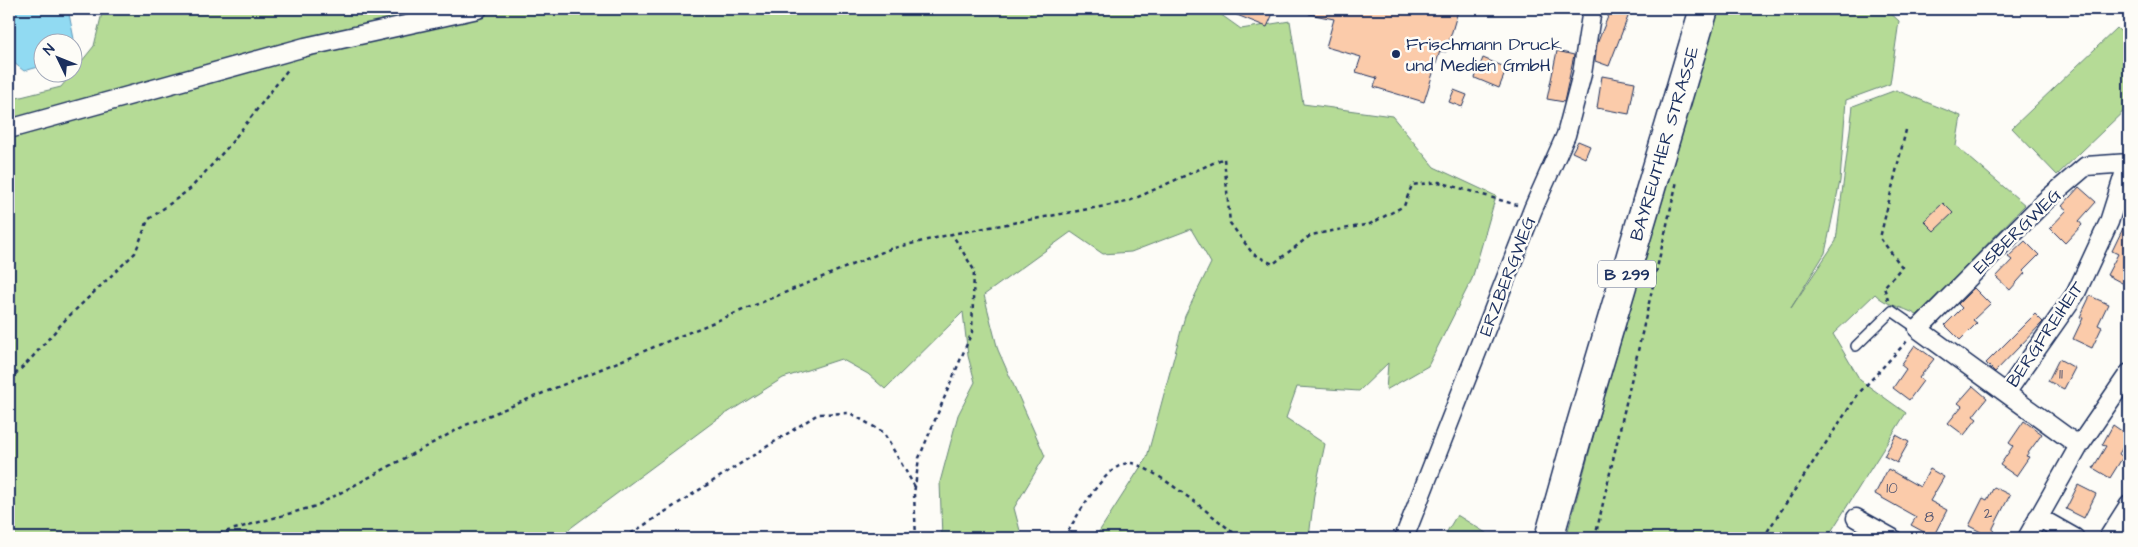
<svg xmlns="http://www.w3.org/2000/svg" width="2138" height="547" viewBox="0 0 2138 547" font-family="'Architects Daughter',sans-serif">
  <rect width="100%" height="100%" fill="#fdfcf7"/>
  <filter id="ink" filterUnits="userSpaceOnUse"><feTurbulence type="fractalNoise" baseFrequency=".02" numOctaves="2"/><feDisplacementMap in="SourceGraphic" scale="10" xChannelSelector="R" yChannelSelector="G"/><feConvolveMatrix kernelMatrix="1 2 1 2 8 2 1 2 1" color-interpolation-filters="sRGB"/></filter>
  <g filter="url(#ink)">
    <path fill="#b5db96" stroke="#68857a" d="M103 9H1213L1241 29 1290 21 1303 104 1392 116 1434 167 1496 196 1472 279 1428 366 1386 390 1388 363 1359 391 1297 387 1286 418 1325 444 1314 495 1309 538H1095L1147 457 1185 316 1211 263 1191 229 1131 252 1103 254 1071 232 984 295 998 350 1045 456 1014 508 1022 538H942L940 482 958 415 975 382 968 356 963 312 885 389 868 374 841 359 783 378 716 420 557 538H9V100L61 87 94 46Z
      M1719 9H1886L1899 21 1890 84 1846 100 1840 181 1825 253 1791 308 1836 241 1853 106 1896 90 1961 116 1956 146 2025 205 1946 287 1917 315C1902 306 1886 306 1875 294L1833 334 1860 380 1906 413 1827 538H1566L1602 405Z
      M2117 28 2129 40V106L2057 175 2012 128Z
      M1457 515 1494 538H1443Z"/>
    <path fill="#91daf2" stroke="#6296b7" d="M9 9H63L69 14 74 39 71 42H42V66L24 71 9 59Z"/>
    <path fill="#fbcbaa" stroke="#1b2f5e" d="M1222 9H1275L1267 27Z
      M1309 9H1447L1458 11 1446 52 1440 51 1424 102 1374 87 1377 78 1356 72 1361 57 1326 47 1334 19 1309 14Z
      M1611 9H1631L1609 66 1595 61 1597 44Z
      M1557 51 1574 55 1564 102 1547 99Z
      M1483 58 1507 68 1499 88 1475 78Z
      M1602 76 1635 82 1629 114 1597 108Z
      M1454 90 1467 95 1462 107 1449 102Z
      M1578 141 1590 146 1585 158 1572 152Z
      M2079 187 2096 202 2079 221 2082 225 2065 243 2050 228 2067 210 2062 206Z
      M1943 203 1953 213 1934 231 1924 221Z
      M2129 216V273L2124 284 2107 275 2118 254 2112 251Z
      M2025 241 2039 255 2023 271 2025 273 2010 290 1996 277 2012 260 2008 257Z
      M1974 288 1990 304 1973 320 1977 323 1960 340 1945 325 1962 308 1958 304Z
      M2090 296 2108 304 2098 325 2102 327 2092 348 2073 339 2083 318 2080 317Z
      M2035 314 2043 322 1995 372 1986 363Z
      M1915 345 1934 359 1919 378 1923 381 1909 400 1893 388 1906 369 1901 365Z
      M2059 359 2075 368 2064 389 2048 381Z
      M1973 386 1987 398 1973 416 1977 419 1964 435 1948 423 1962 406 1958 403Z
      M2024 421 2042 434 2026 456 2029 457 2016 476 2000 465 2013 446 2009 443Z
      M2113 425 2129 436 2119 454 2123 457 2110 478 2093 468 2106 446 2102 445Z
      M1896 435 1909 442 1897 463 1884 456Z
      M1888 469 1920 487 1930 469 1944 477 1930 501 1947 510 1933 537 1911 525 1916 517 1875 494Z
      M2078 485 2096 494 2084 518 2066 509Z
      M1994 487 2010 495 1993 528 1994 538H1982L1981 532 1969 526 1983 498 1987 500Z"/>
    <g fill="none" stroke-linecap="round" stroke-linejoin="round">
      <defs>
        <path id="service" d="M1856 346 1892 311 1918 329"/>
        <path id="minor" d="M9 129 305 47 478 9
          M2006 393 2076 293 2109 222 2128 162
          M2079 446 1918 329 2045 201 2086 166 2129 163
          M2038 517 2075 538
          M1856 518 1892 538
          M1404 538 1533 209 1566 135 1582 74 1592 9
          M2027 538 2079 446 2129 373
          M2108 538 2129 505"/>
        <g id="primary">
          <path id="s1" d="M1549 538 1581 424 1704 9"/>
        </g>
      </defs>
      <use href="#service" stroke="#1b2f5e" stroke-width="12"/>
      <use href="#minor" stroke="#1b2f5e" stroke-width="21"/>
      <use href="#primary" stroke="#1b2f5e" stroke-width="31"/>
      <path stroke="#1b2f5e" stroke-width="2.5" stroke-dasharray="4 4" stroke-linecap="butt" d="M1888 300 1884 287 1902 267 1880 238 1906 130
        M9 380 29 361 66 319 135 253 148 220 190 189 228 147 289 68
        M1104 536 1107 538
        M203 538 316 506 466 425 890 249 952 234 1127 202 1224 158 1230 223 1253 254 1273 264 1311 235 1370 224 1404 206 1412 185 1439 182 1517 205
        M624 538 818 414 850 413 883 432 915 487
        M916 538 914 494 919 458 972 332 974 270 952 234
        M1064 538C1076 519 1103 466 1128 463 1148 461 1222 524 1240 538
        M1595 538 1677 181
        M1763 538 1859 393 1908 340"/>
      <use href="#service" stroke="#fdfcf7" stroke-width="9"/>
      <use href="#minor" stroke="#fdfcf7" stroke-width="18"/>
      <use href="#primary" stroke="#fdfcf7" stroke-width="28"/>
    </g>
  </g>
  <circle fill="#1b2f5e" stroke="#fdfcf7" stroke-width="2" cx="1396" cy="54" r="5"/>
  <g text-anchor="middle" stroke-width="5" stroke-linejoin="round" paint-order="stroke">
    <g font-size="15" fill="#535671">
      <text x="2061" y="379">11</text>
      <text x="1892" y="493">10</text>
      <text x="1988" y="518">2</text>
      <text x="1929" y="522">8</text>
    </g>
    <rect fill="#fdfcf7" stroke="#5f6c8c" stroke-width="1" x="1598" y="260.5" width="58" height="27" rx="4"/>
    <g font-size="16" font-weight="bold" fill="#1b2f5e">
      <text x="1627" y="280">B 299</text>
    </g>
    <g font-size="18" fill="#1b2f5e" stroke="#fdfcf7" text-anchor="start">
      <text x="1406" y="50">Frischmann Druck<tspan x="1406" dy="21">und Medien GmbH</tspan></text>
    </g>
    <g font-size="18" fill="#1b2f5e" stroke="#fdfcf7">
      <text dy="6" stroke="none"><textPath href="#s1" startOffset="411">BAYREUTHER STRASSE</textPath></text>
      <text transform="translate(2017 231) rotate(-44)" y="6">EISBERGWEG</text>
      <text transform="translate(1507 276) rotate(-69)" y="6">ERZBERGWEG</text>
      <text transform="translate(2045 334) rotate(-56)" y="6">BERGFREIHEIT</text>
    </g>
  </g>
  <rect width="2138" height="547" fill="none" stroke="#fdfcf7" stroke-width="30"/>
  <rect x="15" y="15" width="2108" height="517" fill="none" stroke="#1b2f5e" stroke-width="2" filter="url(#ink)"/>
  <g transform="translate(58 58) rotate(313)"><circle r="24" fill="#fdfcf7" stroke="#a3aaba"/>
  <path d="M0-4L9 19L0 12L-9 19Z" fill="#1b2f5e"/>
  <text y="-8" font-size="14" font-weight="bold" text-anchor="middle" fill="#1b2f5e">N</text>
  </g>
</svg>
